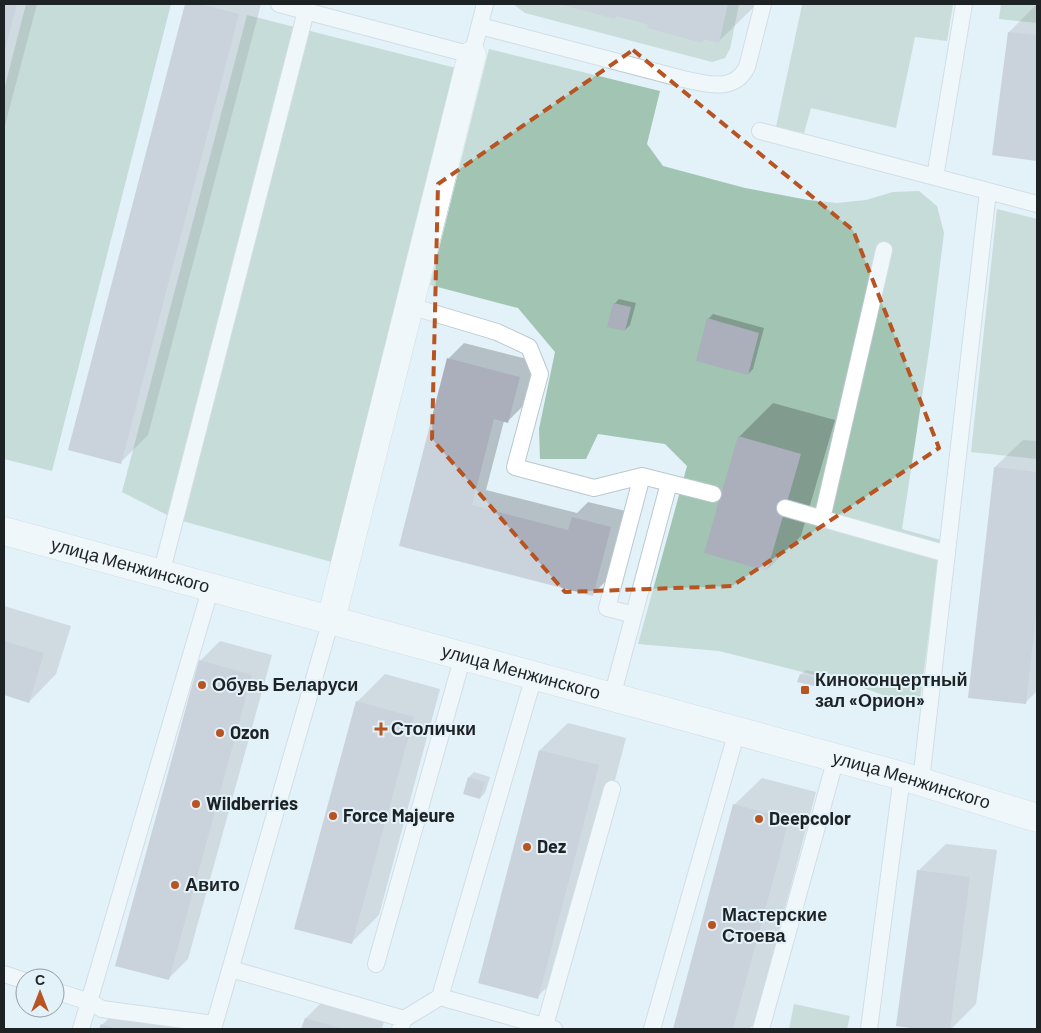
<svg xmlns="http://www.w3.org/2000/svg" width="1041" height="1033" viewBox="0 0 1041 1033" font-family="Barlow,sans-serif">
  <rect width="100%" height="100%" fill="#e3f1f8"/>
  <path fill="#abc6b9" d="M513 4H739L730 49 725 58 712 62 525 13Z
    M797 4 953 5 947 41 915 37 896 128 811 108 804 133 776 127 802 5Z
    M997 209 1037 219V459L971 452Z
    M794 1004 850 1016 847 1029H789Z"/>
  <path fill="#a2c4b3" d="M26 4H171L52 471 4 459V90Z
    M1001 4H1037V23L999 19Z
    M247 15 460 69 332 562 175 519 122 492Z
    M489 49 660 91 647 144 663 166 745 188 808 200 837 203 866 200 893 192 919 191 937 206 944 233 930 344 902 529 941 540 919 708 858 686 719 651 638 644 687 466 665 444 598 434 586 459H540L539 429 555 352 518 308 430 285Z"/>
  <path fill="#0003" d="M4 4H37L4 129Z
    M186 4H261L148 435 120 463 69 449Z
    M565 4H757L718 42 705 38 702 41 649 24 617 15 614 18Z
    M1037 4V159L993 154 1009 32Z
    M619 299 636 303 630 325 625 330 614 304Z
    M713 314 764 328 753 369 748 374 708 319Z
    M464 343 535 361 523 406 508 421H504L486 490 577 513 588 502 626 511 608 579 593 594 400 545 449 358Z
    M773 403 835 420 801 536 767 570 739 437Z
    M1023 440 1037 441V691L1025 703 969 697 995 467Z
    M4 606 71 626 56 674 29 702 4 694Z
    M220 641 272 655 188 959 168 979 200 661Z
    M806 670 820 673 819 680 814 685 801 674Z
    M385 674 440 689 379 915 351 943 357 702Z
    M568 723 626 738 565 970 537 997 479 982 540 750Z
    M474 772 490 777 485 793 480 798 469 777Z
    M762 778 816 792 754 1024 749 1029H675L734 805Z
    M946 844 997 850 976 1004 951 1029H929L898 1025 918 871Z
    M333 991 388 1006 382 1029H303L306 1018Z
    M122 1005 181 1021 179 1029H101L102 1025Z"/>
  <path fill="#aaafbb" d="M4 4H17L4 53Z
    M185 4H200L239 14 121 464 68 450Z
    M564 4H728L719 43 703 39 702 43 647 28 648 25 636 21 615 16V19L563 5Z
    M1008 32 1037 35V161L992 155Z
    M613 303 631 307 625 331 607 327Z
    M707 318 759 333 748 375 696 361Z
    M447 358 520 377 508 423 494 419 472 505 568 530 572 517 611 527 593 596 399 546Z
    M738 436 801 454 767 571 704 553Z
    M994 467 1037 472V605L1026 704 968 698Z
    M4 641 44 653 29 703 4 695Z
    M199 660 252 675 169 980 115 966Z
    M800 674 816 678 814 686 797 682Z
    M356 701 414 717 352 944 294 929Z
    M539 750 599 765 538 999 478 983Z
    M468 777 485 782 480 799 463 794Z
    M733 804 789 819 779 858 733 1029H673Z
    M917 870 970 877 950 1029H919L896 1026Z
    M305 1018 344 1029H301Z
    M101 1024 116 1029H99Z"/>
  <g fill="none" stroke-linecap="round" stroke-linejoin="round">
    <defs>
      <path id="lane" d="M279 4 472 55 485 4
        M964 4 935 177 1037 204
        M480 26 683 79C707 84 734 93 747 67L763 4
        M760 131 935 177
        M410 306 497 332 529 347 540 374 515 467 594 488 642 476 713 494
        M785 508 947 554
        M822 519 884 250
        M161 574 306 11
        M634 615 607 608 642 476
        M612 697 669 483
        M921 781 988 191
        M376 964 463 656
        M231 969 404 1019
        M4 974 25 981
        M55 991 90 1002 102 1009 214 1024
        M440 997 554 1029
        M81 1029 211 587
        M213 1029 331 620
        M400 1029 404 1019 440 997 534 676
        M544 1029 612 789
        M652 1029 737 731
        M761 1029 836 758
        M869 1029 902 776"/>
      <path id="street" d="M331 620 472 55"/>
      <g id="secondary">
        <path id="s1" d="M4 531 902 776 1037 818"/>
      </g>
    </defs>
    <use href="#lane" stroke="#bbc8d0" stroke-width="18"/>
    <use href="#street" stroke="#bbc8d0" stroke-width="29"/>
    <use href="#secondary" stroke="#bbc8d0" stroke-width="29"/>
    <use href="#lane" stroke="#fff" stroke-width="16"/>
    <use href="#street" stroke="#fff" stroke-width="28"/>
    <use href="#secondary" stroke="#fff" stroke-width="28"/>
  </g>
  <path d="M0 0H1041V1033H0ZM633 50 853 230 939 448 732 586 565 592 432 439 438 184Z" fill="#e3f1f8" fill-opacity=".55" fill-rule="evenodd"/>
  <path fill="none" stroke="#b85422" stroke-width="4" stroke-dasharray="10 6" stroke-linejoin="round" d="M633 50 853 230 939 448 732 586 565 592 432 439 438 184Z"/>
  <g fill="#b85422" stroke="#e3f1f8" stroke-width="2">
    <circle cx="202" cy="685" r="5"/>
    <rect x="800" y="685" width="10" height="10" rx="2.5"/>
    <path d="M378.5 721.5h5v5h5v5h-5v5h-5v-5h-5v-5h5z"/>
    <circle cx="220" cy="733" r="5"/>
    <circle cx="196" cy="804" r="5"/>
    <circle cx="333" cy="816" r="5"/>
    <circle cx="759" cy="819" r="5"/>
    <circle cx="527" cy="847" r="5"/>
    <circle cx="175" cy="885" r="5"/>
    <circle cx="712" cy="925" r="5"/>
  </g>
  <g text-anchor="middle" stroke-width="4" stroke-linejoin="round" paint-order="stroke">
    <g font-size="18" fill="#1d2225" stroke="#e3f1f8">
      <text dy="6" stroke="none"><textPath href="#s1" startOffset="131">улица Менжинского</textPath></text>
      <text dy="6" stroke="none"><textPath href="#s1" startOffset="536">улица Менжинского</textPath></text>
      <text dy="6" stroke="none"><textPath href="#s1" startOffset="941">улица Менжинского</textPath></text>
    </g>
    <g font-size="18" font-weight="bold" fill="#1d2225" stroke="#e3f1f8" text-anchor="start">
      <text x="815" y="686">Киноконцертный<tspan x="815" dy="21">зал «Орион»</tspan></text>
      <text x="212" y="691">Обувь Беларуси</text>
      <text x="391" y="735">Столички</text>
      <text x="230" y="739">Ozon</text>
      <text x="206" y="810">Wildberries</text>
      <text x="343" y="822">Force Majeure</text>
      <text x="769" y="825">Deepcolor</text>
      <text x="537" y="853">Dez</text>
      <text x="185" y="891">Авито</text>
      <text x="722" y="921">Мастерские<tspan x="722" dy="21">Стоева</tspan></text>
    </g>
  </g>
  <rect width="1041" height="1033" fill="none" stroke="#1d2225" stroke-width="10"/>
  <g transform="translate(40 993)"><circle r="24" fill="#e3f1f8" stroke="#949ea4"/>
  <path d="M0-4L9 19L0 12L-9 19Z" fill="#b85422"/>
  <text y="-8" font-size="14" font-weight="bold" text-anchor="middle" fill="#1d2225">С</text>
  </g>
</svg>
